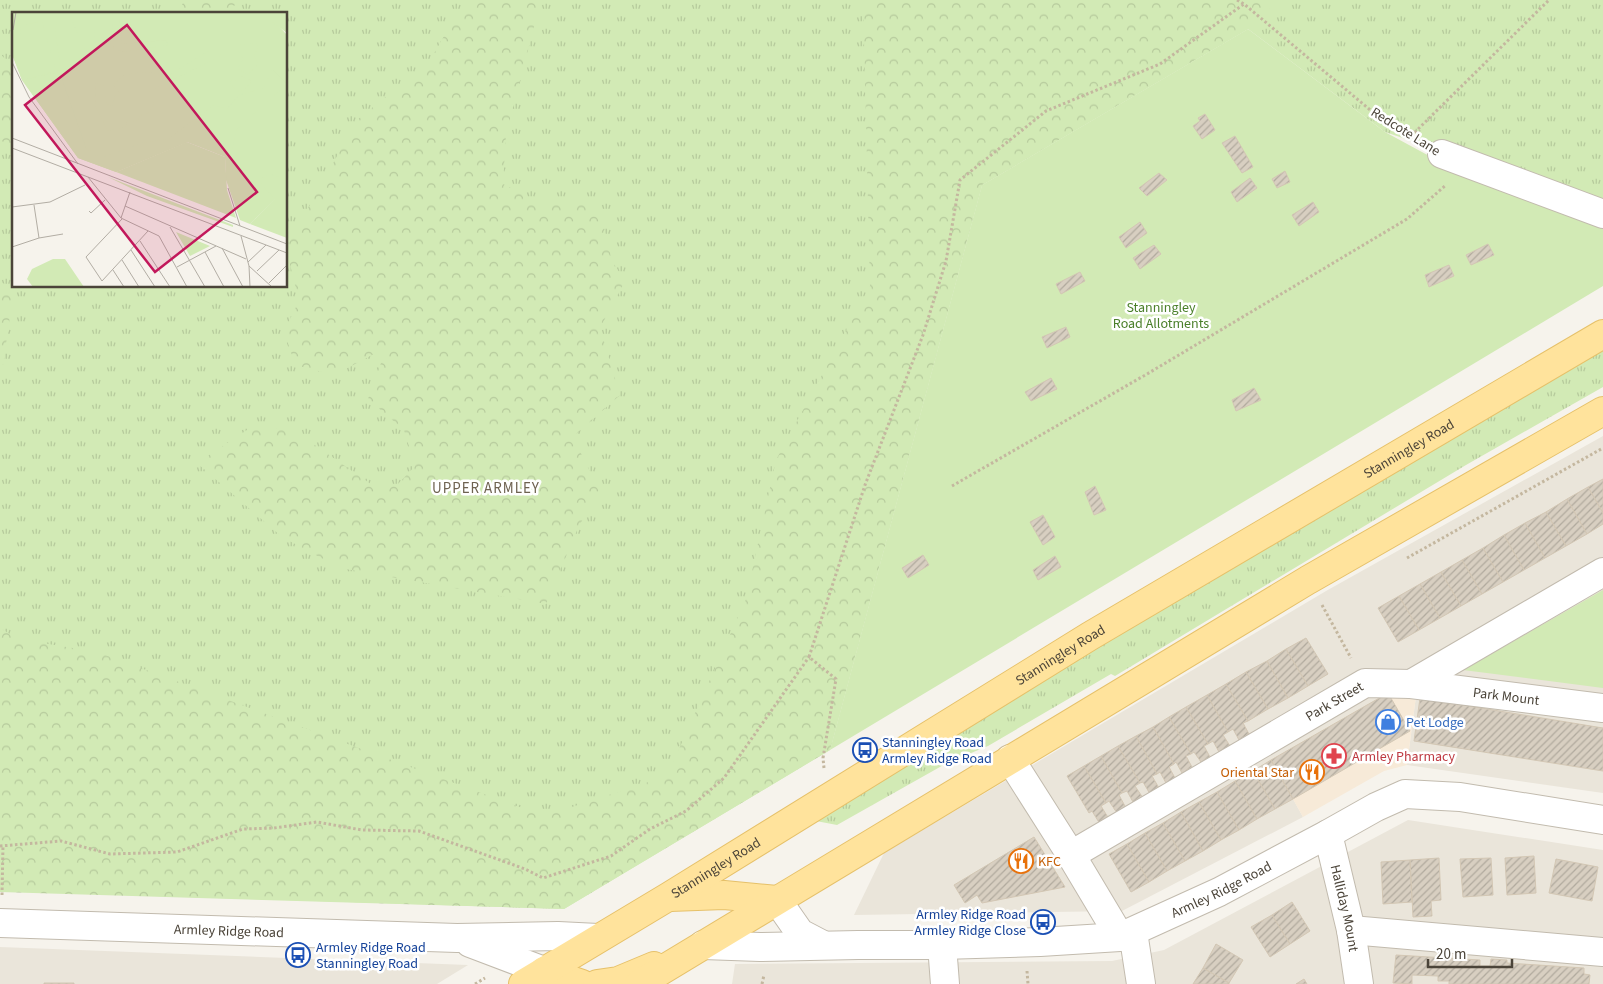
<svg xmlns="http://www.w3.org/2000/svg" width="1603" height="984" viewBox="0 0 1603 984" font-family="'Source Sans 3',sans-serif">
  <defs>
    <pattern id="grass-tufts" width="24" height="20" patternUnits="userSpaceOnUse" patternTransform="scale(1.25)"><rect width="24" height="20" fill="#d2eab5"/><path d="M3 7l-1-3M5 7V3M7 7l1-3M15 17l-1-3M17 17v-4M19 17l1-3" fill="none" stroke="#b6ca9c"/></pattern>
    <pattern id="forest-crowns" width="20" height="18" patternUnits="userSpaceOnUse" patternTransform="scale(1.25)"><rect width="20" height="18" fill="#d2eab5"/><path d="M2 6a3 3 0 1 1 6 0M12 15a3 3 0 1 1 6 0" fill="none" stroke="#b6ca9c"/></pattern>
    <pattern id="building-hatch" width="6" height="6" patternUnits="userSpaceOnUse" patternTransform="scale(1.25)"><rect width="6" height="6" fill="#d8cfc1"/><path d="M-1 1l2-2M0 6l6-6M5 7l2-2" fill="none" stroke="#b1aa9e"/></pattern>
  </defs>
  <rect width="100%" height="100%" fill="#f6f3ec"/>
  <path fill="#eae5da" d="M1603 436V793L1407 765 1416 696 1293 799 1303 817 1122 911 854 915 884 853 1326 591Z
    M1408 820 1603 850V984H732L735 964 1112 961 1164 950Z
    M0 947 468 965 437 984H0Z"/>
  <path fill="#f7ead8" d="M1388 693 1416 696 1407 765 1384 771 1303 817 1271 760Z"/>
  <path fill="url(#grass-tufts)" fill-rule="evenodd" d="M0 0H1603V206L1385 132 1248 29 982 185 830 750 564 909 0 891ZM14 14H286V286H14Z
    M1603 349V387L1466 465 1115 676 1111 674 988 746 947 763 837 825 816 821 963 728 1225 570Z"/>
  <path fill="url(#forest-crowns)" d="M185 0H238L229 14H176Z
    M474 0H541L506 134 503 184 539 202 598 203 612 261 625 281 600 328 620 395 573 437 599 490 578 528 546 604 340 568 282 537 197 463 256 424 296 432 378 489 398 484 415 466 404 430 368 399 381 363 374 354 334 375 295 365 284 331 299 301 286 248 357 120 429 62 455 17Z
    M863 0H1269L1274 5 1248 29 982 185 830 750 564 909 0 892V628L18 639 97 652 544 816 667 776 746 599 776 460 870 286Z
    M0 54 14 67V148L0 140Z
    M0 282 14 288 3 365H0Z"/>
  <path fill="#d2eab5" d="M1248 29 1385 132 1457 171 1603 227V286L830 750 982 185Z
    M1603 590V688L1463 670Z"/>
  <path fill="url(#building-hatch)" stroke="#d3c7b4" d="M1205 114 1215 130 1202 139 1193 126 1200 121 1198 118Z
    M1235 136 1253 167 1242 173 1222 143Z
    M1285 171 1290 182 1277 188 1272 179Z
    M1159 173 1167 180 1147 196 1139 188Z
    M1250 178 1257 188 1237 202 1231 192Z
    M1313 202 1319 212 1299 226 1292 215Z
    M1140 222 1147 233 1126 248 1119 237Z
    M1488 244 1494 255 1471 265 1466 255Z
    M1154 245 1161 254 1140 269 1133 258Z
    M1449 265 1454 276 1429 287 1425 275Z
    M1080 272 1085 281 1061 294 1056 284Z
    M1066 327 1070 337 1047 348 1042 337Z
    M1051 378 1057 389 1031 401 1025 392Z
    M1254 388 1261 400 1236 411 1232 400Z
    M1603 479V513L1588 487Z
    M1095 486 1106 510 1094 515 1085 492Z
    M1588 487 1603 513V524L1587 534 1567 499Z
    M1567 499 1587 534 1566 546 1546 512Z
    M1546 512 1566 546 1545 558 1525 523Z
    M1043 515 1055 537 1043 545 1030 522Z
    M1525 523 1545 558 1524 570 1504 535Z
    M1504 535 1524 570 1503 582 1483 548Z
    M1483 548 1503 582 1482 594 1462 560Z
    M923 555 929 565 908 578 902 568Z
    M1055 556 1061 567 1038 580 1033 570Z
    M1462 560 1482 594 1461 606 1441 572Z
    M1441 572 1461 606 1440 618 1420 584Z
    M1420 584 1440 618 1419 630 1399 596Z
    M1399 596 1419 630 1398 642 1378 608Z
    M1306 638 1328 674 1308 686 1286 649Z
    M1286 649 1308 686 1288 698 1267 661Z
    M1267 661 1288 698 1268 709 1246 672Z
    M1246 672 1268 709 1248 721 1226 684Z
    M1226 684 1248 721 1243 723 1249 734 1239 740 1233 729 1228 732 1207 695Z
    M1388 693 1410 731 1293 799 1271 760Z
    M1207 695 1228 732 1223 735 1230 746 1219 752 1213 741 1208 744 1186 707Z
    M1420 698 1603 728V771L1414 741Z
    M1186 707 1208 744 1204 746 1210 757 1201 762 1194 752 1191 754 1169 717Z
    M1169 717 1191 754 1186 756 1192 767 1182 773 1176 762 1174 764 1153 727Z
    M1153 727 1174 764 1169 767 1175 778 1166 783 1160 772 1157 774 1136 736Z
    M1136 736 1157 774 1152 776 1159 788 1150 794 1143 782 1140 783 1118 746Z
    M1118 746 1140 783 1135 786 1143 798 1133 802 1127 791 1122 793 1101 756Z
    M1101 756 1122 793 1119 795 1126 808 1117 813 1109 801 1106 803 1084 766Z
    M1271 760 1293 799 1275 809 1253 771Z
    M1084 766 1106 803 1101 806 1109 819 1100 824 1092 811 1089 813 1067 776Z
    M1253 771 1275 809 1257 819 1235 781Z
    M1235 781 1257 819 1239 830 1217 792Z
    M1217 792 1239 830 1221 840 1199 802Z
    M1199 802 1221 840 1203 851 1181 812Z
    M1181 812 1203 851 1185 861 1163 823Z
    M1163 823 1185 861 1167 871 1145 833Z
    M1145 833 1167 871 1149 882 1127 844Z
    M1034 837 1065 887 982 903 977 895 965 903 954 885Z
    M1127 844 1149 882 1131 892 1109 854Z
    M1534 856 1536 893 1507 895 1505 858Z
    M1439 858 1441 900 1431 901 1432 916 1413 917 1410 860Z
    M1491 858 1493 895 1463 897 1460 859Z
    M1556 859 1598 867 1592 901 1549 893Z
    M1410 860 1412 902 1383 904 1381 862Z
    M1292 902 1310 931 1290 944 1272 915Z
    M1272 915 1290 944 1270 957 1251 927Z
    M1216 944 1243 960 1229 983 1203 968Z
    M1396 955 1480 960V966H1490L1491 959 1507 960V963L1584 968V974L1590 975 1589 984H1449V981H1438V976L1412 975V984L1393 983Z
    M1203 968 1229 983V984H1193Z
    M1304 979 1307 984H1296Z
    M44 983H74V984H44Z"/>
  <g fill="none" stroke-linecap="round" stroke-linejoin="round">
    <defs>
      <g id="minor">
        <path d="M1442 154 1603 214"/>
        <path id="s1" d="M1411 684 1603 708"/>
        <path d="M1010 759 1071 855 1120 937"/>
        <path id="s2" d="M1328 834 1351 930 1359 984"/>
        <path id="s3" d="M1071 855 1365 683 1411 684 1603 572"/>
        <path d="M777 900 800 933 823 945"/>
        <path id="s4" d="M0 923 457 938 558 936 598 938"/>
        <path d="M1351 930 1603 952"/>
        <path d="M1133 932 1141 984"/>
        <path d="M470 943 544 971"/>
        <path id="s5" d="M703 945 760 947 858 945H942L1040 942 1120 937 1219 892 1328 834 1376 807 1405 794 1460 797 1603 820"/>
        <path d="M942 945 945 984"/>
      </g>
      <g id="major">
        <path d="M670 897 724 895 777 900"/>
        <path d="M544 971 582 984"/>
        <path id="s6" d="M523 984 668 897 1090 636 1603 334"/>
        <path d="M597 984 618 981 654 966"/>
        <path d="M639 984 1308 580 1603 411"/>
      </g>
    </defs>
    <use href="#minor" stroke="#c2bbae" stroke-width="30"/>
    <use href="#major" stroke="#e6c16a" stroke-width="30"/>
    <path stroke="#c4b79f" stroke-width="3" stroke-dasharray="2.5 2.5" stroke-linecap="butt" d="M1237 0 1244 4 1375 114 1418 140
      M1411 136 1549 0
      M952 486 1147 374 1407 219 1446 185
      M1407 558 1603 448
      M1322 605 1351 658
      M824 768 823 758 836 679 809 657 865 485 923 335 946 261 960 180 1046 111 1160 64 1244 4
      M0 846 61 841 110 854 177 852 243 829 274 828 317 822 362 830 419 831 525 869 543 878 611 856 650 829 686 811 724 778 809 657
      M2 895 3 845
      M1027 971 1028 984
      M475 984 485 978
      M762 984 764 975"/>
    <use href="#minor" stroke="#fff" stroke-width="28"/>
    <use href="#major" stroke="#ffe39c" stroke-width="28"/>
  </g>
  <defs>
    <symbol id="shop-ring" viewBox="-11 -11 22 22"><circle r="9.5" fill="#fff" stroke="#3f7fe0" stroke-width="1.5"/><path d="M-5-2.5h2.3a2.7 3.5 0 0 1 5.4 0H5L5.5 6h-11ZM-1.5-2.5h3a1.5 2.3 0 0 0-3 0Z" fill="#3f7fe0"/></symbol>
    <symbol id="bus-ring" viewBox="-11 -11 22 22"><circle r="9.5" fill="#fff" stroke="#1a4fb4" stroke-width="1.5"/><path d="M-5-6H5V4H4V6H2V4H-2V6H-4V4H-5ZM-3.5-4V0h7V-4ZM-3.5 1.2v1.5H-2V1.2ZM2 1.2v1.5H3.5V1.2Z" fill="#1a4fb4"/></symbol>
    <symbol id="pharmacy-ring" viewBox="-11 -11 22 22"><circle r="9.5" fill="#fff" stroke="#e0444e" stroke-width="1.5"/><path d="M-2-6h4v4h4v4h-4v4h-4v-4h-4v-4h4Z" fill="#e0444e"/></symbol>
    <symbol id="restaurant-ring" viewBox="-11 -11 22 22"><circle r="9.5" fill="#fff" stroke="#e8710a" stroke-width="1.5"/><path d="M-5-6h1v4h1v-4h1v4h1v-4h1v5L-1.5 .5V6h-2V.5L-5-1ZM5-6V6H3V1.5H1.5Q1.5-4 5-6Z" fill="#e8710a"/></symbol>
  </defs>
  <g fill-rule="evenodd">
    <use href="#shop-ring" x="1374" y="708" width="28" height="28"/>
    <use href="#bus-ring" x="851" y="736" width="28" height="28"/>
    <use href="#pharmacy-ring" x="1320" y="742" width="28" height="28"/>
    <use href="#restaurant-ring" x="1298" y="758" width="28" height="28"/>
    <use href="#restaurant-ring" x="1007" y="847" width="28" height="28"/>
    <use href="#bus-ring" x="1029" y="908" width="28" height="28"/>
    <use href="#bus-ring" x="284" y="941" width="28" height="28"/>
  </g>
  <g text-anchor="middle" stroke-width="5" stroke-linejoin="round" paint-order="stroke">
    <g font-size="14" fill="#4b4439" stroke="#fff">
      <text transform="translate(1406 131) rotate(32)" y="5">Redcote Lane</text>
      <text dy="5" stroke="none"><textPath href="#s6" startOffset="1035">Stanningley Road</textPath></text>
      <text dy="5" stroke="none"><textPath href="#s6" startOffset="630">Stanningley Road</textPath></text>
      <text dy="5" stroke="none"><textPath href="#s1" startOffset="96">Park Mount</textPath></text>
      <text dy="5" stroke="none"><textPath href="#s3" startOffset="305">Park Street</textPath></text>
      <text dy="5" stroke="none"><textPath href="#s6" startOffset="225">Stanningley Road</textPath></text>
      <text dy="5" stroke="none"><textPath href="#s5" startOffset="529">Armley Ridge Road</textPath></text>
      <text dy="5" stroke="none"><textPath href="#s2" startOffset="76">Halliday Mount</textPath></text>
      <text dy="5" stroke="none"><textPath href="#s4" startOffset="229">Armley Ridge Road</textPath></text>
    </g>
    <g font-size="14" fill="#4a7f2a" stroke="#fff">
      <text x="1161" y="312">Stanningley<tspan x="1161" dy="16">Road Allotments</tspan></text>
    </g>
    <g font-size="14" fill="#366cbe" stroke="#fff" text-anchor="start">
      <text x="1406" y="727">Pet Lodge</text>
    </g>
    <g font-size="14" fill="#164399" stroke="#fff" text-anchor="start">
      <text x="882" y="747">Stanningley Road<tspan x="882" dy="16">Armley Ridge Road</tspan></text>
      <text x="1026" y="919" text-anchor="end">Armley Ridge Road<tspan x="1026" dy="16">Armley Ridge Close</tspan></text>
      <text x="316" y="952">Armley Ridge Road<tspan x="316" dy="16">Stanningley Road</tspan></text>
    </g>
    <g font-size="14" fill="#be3a42" stroke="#fff" text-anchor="start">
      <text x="1352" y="761">Armley Pharmacy</text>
    </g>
    <g font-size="14" fill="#c56008" stroke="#fff" text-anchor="end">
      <text x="1294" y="777">Oriental Star</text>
      <text x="1038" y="866" text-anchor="start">KFC</text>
    </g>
    <g font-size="15" letter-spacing="1" fill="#6e6250" stroke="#fff">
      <text x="486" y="493">UPPER ARMLEY</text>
    </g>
  </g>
  <g transform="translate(12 12)">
    <rect width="275" height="275" fill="#f6f3ec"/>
    <path d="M0 0H254L275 23V176L238 212 228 208 214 168 213 145 176 130 104 160 66 146 10 68 0 42ZM96 165 221 213V215L135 184Z" fill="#d2eab5"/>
    <path d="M57 0H83L82 25 86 38 77 43 69 31ZM100 0H107L110 32 154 28 156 33 112 40 102 37ZM254 0H275V21L260 10ZM38 3 46 5 43 18 50 67 74 136 88 146 130 131 156 127 202 93 215 97 227 83 252 76 260 57 275 72 225 117 218 146 175 130 104 160 66 146 10 68 43 61 30 9ZM244 31 246 35 242 44 246 52 236 63 225 56 232 47 225 38 226 33ZM198 38H208L209 44 142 77 137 80 142 92 136 101 130 102 124 110 116 108 113 115 96 119 84 95 83 71 92 74 95 92 100 94 103 84 108 81 101 73 112 63 131 60 158 63ZM229 64 240 69 232 78 224 80 217 68 226 69ZM257 162 275 167V226L238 212 263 187 250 173 249 167ZM41 247H53L72 275H21L15 267 20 257Z" fill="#d2eab5"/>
    <path d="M30 9 44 59 10 68 0 42V24L9 22 8 14ZM175 130 213 145 215 178 224 206 104 160ZM164 220 198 234 178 244ZM62 263 70 275H44Z" fill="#d2eab5"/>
    <path fill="none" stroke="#b2ada4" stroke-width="1" d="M1 18 4 0M0 50 17 85 66 152M0 126 275 232M0 136 275 241M76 165 109 206 147 224 175 275M216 176 228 214M22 193 27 226 51 222M113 194 234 247M0 195 38 190 73 173M77 199 79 201 93 188M109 206 118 180M110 207 74 245 90 269 136 219M158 215 193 275M229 224 237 254 238 275M128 229 158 275M0 235 27 226M210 236 231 275M119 238 143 275M193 240 212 275M110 248 127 275M236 250 254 233M237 254 260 275M165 255 204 234M101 258 112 275M245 259 267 238M257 271 275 253"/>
    <path fill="#c2185b" fill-opacity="0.15" stroke="#c2185b" stroke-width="2.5" d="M115 13 245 180 143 260 13 93Z"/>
    <rect width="275" height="275" fill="none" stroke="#4b4439" stroke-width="2.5"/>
  </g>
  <path d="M1428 959v8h84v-8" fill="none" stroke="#4b4439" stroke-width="2.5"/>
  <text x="1436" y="959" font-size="15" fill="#4b4439" stroke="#ffffff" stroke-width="4" paint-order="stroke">20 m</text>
</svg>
